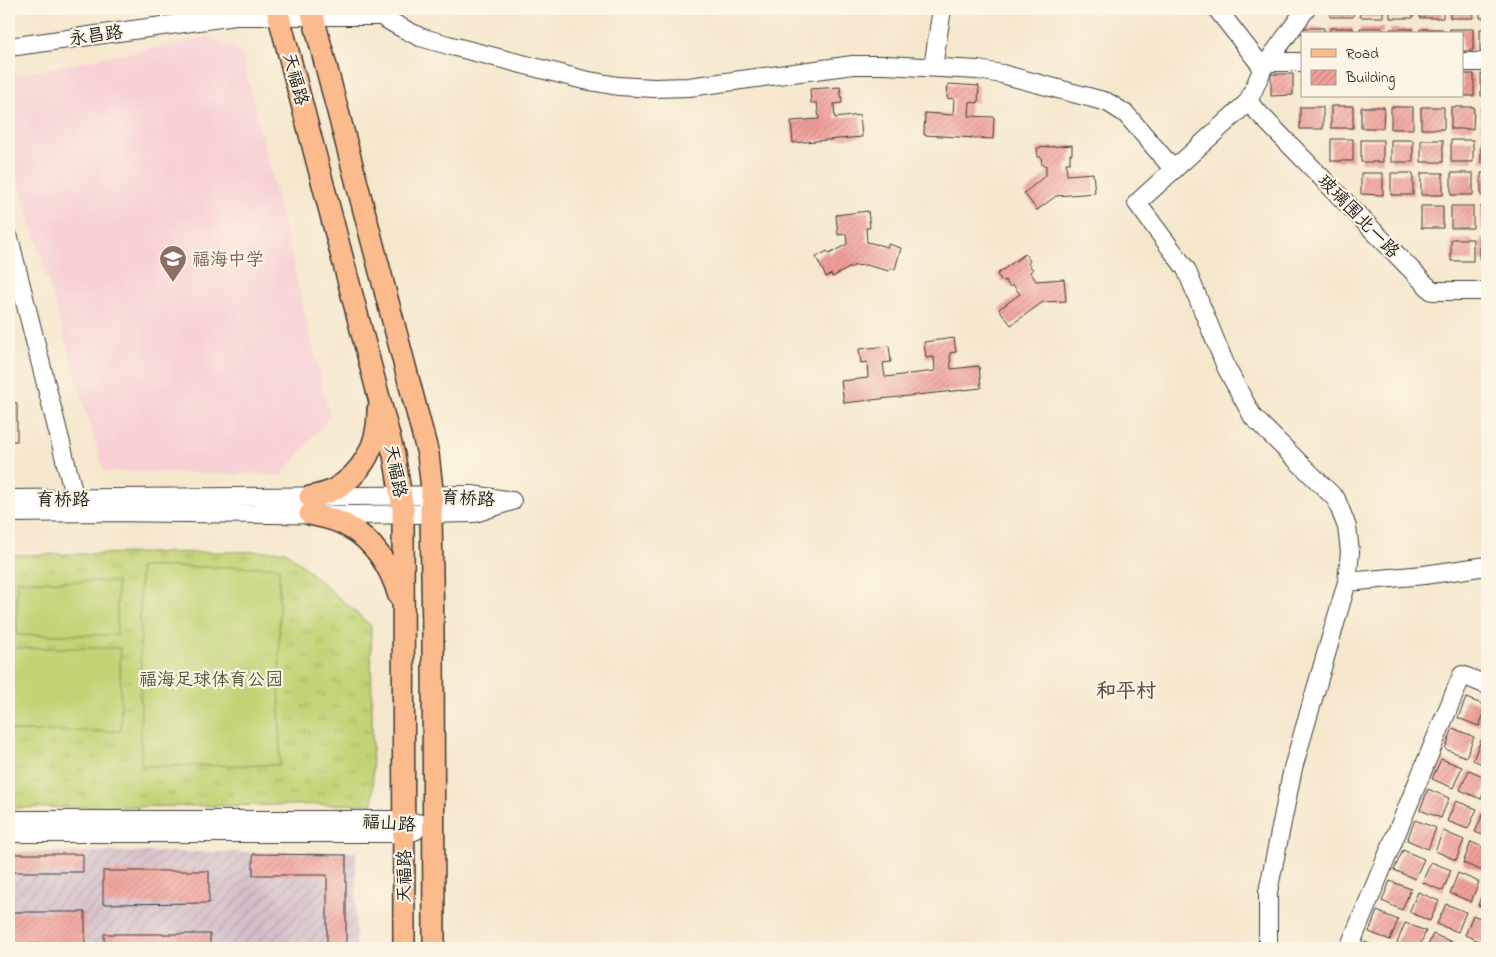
<svg xmlns="http://www.w3.org/2000/svg" width="1496" height="957" viewBox="0 0 1496 957" font-family="'Indie Flower','LXGW WenKai TC',sans-serif">
  <defs>
    <pattern id="industrial-furrows" width="10" height="10" patternUnits="userSpaceOnUse" patternTransform="scale(1.25)"><rect width="10" height="10" fill="#d2bdc8"/><path d="M-1 1l2-2M0 10L10 0M9 11l2-2" fill="none" stroke="#b4a2ab"/></pattern>
    <pattern id="grass-tufts" width="24" height="20" patternUnits="userSpaceOnUse" patternTransform="scale(1.25)"><rect width="24" height="20" fill="#c2d375"/><path d="M3 7l-1-3M5 7V3M7 7l1-3M15 17l-1-3M17 17v-4M19 17l1-3" fill="none" stroke="#a6b565"/></pattern>
    <pattern id="building-hatch" width="6" height="6" patternUnits="userSpaceOnUse" patternTransform="scale(1.25)"><rect width="6" height="6" fill="#f09f98"/><path d="M-1 1l2-2M0 6l6-6M5 7l2-2" fill="none" stroke="#cd8882"/></pattern>
  </defs>
  <rect width="100%" height="100%" fill="#fcf5e5"/>
  <filter id="ink" filterUnits="userSpaceOnUse"><feTurbulence type="fractalNoise" baseFrequency=".02" numOctaves="2"/><feDisplacementMap in="SourceGraphic" scale="10" xChannelSelector="R" yChannelSelector="G"/><feConvolveMatrix kernelMatrix="1 2 1 2 8 2 1 2 1" color-interpolation-filters="sRGB"/></filter>
  <filter id="wash" filterUnits="userSpaceOnUse"><feTurbulence type="fractalNoise" baseFrequency=".0096" numOctaves="4" result="noise"/><feDisplacementMap in="SourceGraphic" scale="20" xChannelSelector="R" yChannelSelector="G"/><feGaussianBlur stdDeviation="1.12" result="paint"/><feColorMatrix in="noise" values="0 0 0 0 0 0 0 0 0 0 0 0 0 0 0 0 0 1.4 0 .05"/><feComposite in="paint" operator="in"/></filter>
  <g filter="url(#wash)">
    <rect width="100%" height="100%" fill="#f5e7cc"/>
    <path fill="#f7cfd4" d="M209 37 242 54 330 416 282 475 104 471 9 149V76Z"/>
    <path fill="url(#industrial-furrows)" d="M9 852H356V948H9Z"/>
    <path fill="url(#grass-tufts)" stroke="#6f7848" d="M286 551 371 626 373 804 9 808V555Z"/>
    <path fill="#c2d375" stroke="#6f7848" d="M140 567H279L280 765 141 766Z
      M17 581 117 582V635H17Z
      M11 648H120L121 731H11Z"/>
    <g id="blocks">
      <path fill="url(#building-hatch)" d="M1330 9H1353V17H1330Z
        M1360 9H1383V17H1360Z
        M1390 9H1413V18H1390Z
        M1420 9H1443V18H1420Z
        M1450 9H1473V18H1450Z
        M1480 9H1487V18H1480Z
        M1301 28H1324V34H1301Z
        M1330 28H1353V34H1330Z
        M1360 28H1383V34H1360Z
        M1390 29H1413V34H1390Z
        M1420 29H1443V34H1420Z
        M1450 29H1473V51H1462V34H1450Z
        M1480 29H1487V51H1480Z
        M1271 74H1293V95L1271 96Z
        M1462 74H1474V96H1462Z
        M1481 74H1487V96H1481Z
        M948 84 979 86 978 103 970 102 969 116 994 117 993 139 924 135 925 113 953 115 954 99 947 98Z
        M840 87 842 103 834 104 835 118 860 115 862 137 793 143 791 121 819 119 817 103H811L810 89Z
        M1331 106H1353V128H1331Z
        M1300 107H1323V129H1300Z
        M1361 107H1384L1383 128H1361Z
        M1391 107H1413V129H1391Z
        M1421 107H1444V129H1421Z
        M1451 107H1474L1473 129H1451Z
        M1481 107H1487V129H1481Z
        M1331 139H1353V161H1331Z
        M1361 140H1383V162H1361Z
        M1391 140H1413V162H1391Z
        M1421 140H1443V162H1421Z
        M1451 140H1473V162H1451Z
        M1481 140H1487V162H1481Z
        M1072 145V154H1070V163H1066L1067 175 1093 173 1095 193 1056 196 1037 210 1024 193 1046 175V165H1042L1041 157H1038L1037 148Z
        M1361 173H1383V195L1361 194Z
        M1391 173H1413V195H1391Z
        M1421 173H1443V195H1421Z
        M1451 173H1473V195H1451Z
        M1481 173H1487V195H1481Z
        M1421 206H1443V228H1421Z
        M1451 206H1473V228H1451Z
        M1481 206H1487V228H1481Z
        M868 211 870 228H866L867 242 888 247V244L901 248 895 269 890 268 889 271 866 265 853 266 832 277 831 274 826 277 816 257 827 251 829 254 847 244 846 234 838 235 836 215Z
        M1451 239H1473V261H1451Z
        M1480 239H1487V261H1480Z
        M1025 254 1030 261 1028 263 1033 270 1030 272 1036 281 1064 279 1066 301 1043 302 1011 325 999 309 1020 294 1013 285 1010 287 1005 280 1002 282 997 274Z
        M954 338 956 352 950 353 951 369 979 366 981 388 844 403 841 381 868 378 867 362 861 363 859 349 889 346 891 362 883 363 885 377 935 371 934 357 926 358 924 342Z
        M9 403H17V441H9Z
        M1466 698 1487 706 1479 726 1458 718Z
        M1453 728 1474 737 1466 757 1445 749Z
        M1481 740 1487 742V766L1473 760Z
        M1441 759 1462 767 1453 788 1432 779Z
        M1469 770 1487 778V784L1481 799 1460 790Z
        M1428 789 1449 798 1441 818 1420 810Z
        M1456 801 1477 809 1468 829 1447 821Z
        M1484 812 1487 814V837L1475 832Z
        M1415 820 1436 828 1428 849 1407 840Z
        M1443 831 1464 840 1456 860 1435 851Z
        M1471 842 1487 849V862L1483 871 1463 863Z
        M1403 850 1424 859 1415 879 1394 870Z
        M9 854H83V872H9Z
        M253 854 346 855V948H327V875H253Z
        M1431 862 1451 870 1443 891 1422 882Z
        M103 871H209V903L103 904Z
        M1458 873 1479 882 1471 902 1450 893Z
        M1390 881 1411 889 1402 910 1382 901Z
        M1487 881V909L1478 905Z
        M1418 892 1439 901 1430 921 1409 912Z
        M1446 904 1466 912 1458 932 1437 924Z
        M1377 911 1398 920 1390 940 1369 932Z
        M9 912H85V944H9Z
        M1473 915 1487 921V940L1486 944 1465 935Z
        M1405 923 1426 931 1419 948H1410L1397 943Z
        M104 934H210V948H104Z
        M1433 934 1454 943 1452 948H1427Z
        M1365 942 1380 948H1362Z"/>
    </g>
  </g>
  <g filter="url(#ink)">
    <use href="#blocks" fill-opacity="0" stroke="#3d3a36" stroke-width="1"/>
    <g fill="none" stroke-linecap="round" stroke-linejoin="round">
      <defs>
        <path id="minor" d="M369 9 400 27 420 37 448 45 584 80 618 86 654 88 689 87 853 65H886L978 70 1002 74 1107 102 1126 114 1174 170
          M1217 9 1263 68 1306 9
          M9 47 235 16H379
          M1268 62H1302
          M1462 62H1487
          M933 67 942 9
          M1263 68 1248 102 1137 203 1186 269 1227 369 1253 417 1336 499 1347 527 1350 552 1347 582 1293 768 1268 892V948
          M1248 102 1432 291H1487
          M9 238 75 499
          M9 499 472 495 506 500
          M9 513 106 512 355 515 475 513 512 501
          M1347 582 1424 575 1487 566
          M9 820H404L434 827
          M9 833H404L415 831
          M1349 948 1462 675 1487 685"/>
        <path id="major" d="M277 9 394 455 403 509 404 948
          M311 9 428 454 432 489 431 514 433 634 434 948
          M310 497C317 495 326 494 333 490 363 474 379 443 378 410
          M310 514C322 517 336 519 347 526 374 540 391 568 399 596"/>
      </defs>
      <use href="#minor" stroke="#3d3a36" stroke-width="20"/>
      <use href="#major" stroke="#3d3a36" stroke-width="24"/>
      <use href="#minor" stroke="#fff" stroke-width="18"/>
      <use href="#major" stroke="#fbbb8d" stroke-width="21"/>
    </g>
  </g>
  <defs>
    <symbol id="school-pin" viewBox="-11 -11 22 30"><path d="M0 17L-7.5 6A9.5 9.5 0 1 1 7.5 6Z" fill="#8d6e63" stroke="#fcf5e5"/><path d="M0-5L7-2L0 1L-7-2ZM-4 1L0 2.5L4 1V4Q0 6-4 4Z" fill="#fff"/></symbol>
  </defs>
  <g fill-rule="evenodd">
    <use href="#school-pin" x="157" y="243" width="32" height="43"/>
  </g>
  <g text-anchor="middle" stroke-width="4.5" stroke-linejoin="round" paint-order="stroke">
    <g font-size="18" fill="#1c1c1c" stroke="#fcf5e5">
      <text transform="translate(96 35) rotate(-8)" y="6">永昌路</text>
      <text transform="translate(296 79) rotate(75)" y="6">天福路</text>
      <text transform="translate(1359 216) rotate(46)" y="6">玻璃围北一路</text>
      <text transform="translate(396 471) rotate(79)" y="6">天福路</text>
      <text transform="translate(468 498) rotate(3)" y="6">育桥路</text>
      <text x="63" y="505">育桥路</text>
      <text transform="translate(389 823) rotate(4)" y="6">福山路</text>
      <text transform="translate(404 876) rotate(-90)" y="6">天福路</text>
    </g>
    <g font-size="18" fill="#785e54" stroke="#fcf5e5" text-anchor="start">
      <text x="192" y="265">福海中学</text>
    </g>
    <g font-size="18" fill="#4e5337" stroke="#fcf5e5">
      <text x="211" y="685">福海足球体育公园</text>
    </g>
    <g font-size="20" font-weight="bold" fill="#664a47" stroke="#fcf5e5">
      <text x="1126" y="697">和平村</text>
    </g>
  </g>
  <rect width="1496" height="957" fill="none" stroke="#fcf5e5" stroke-width="30"/>
  <rect x="1301" y="32" width="162" height="65" fill="#fcf5e5" stroke="#a29e95"/>
  <rect x="1311" y="49" width="25" height="8" fill="#fbbb8d" stroke="#a29e95"/>
  <text x="1346" y="58" font-size="15" fill="#1c1c1c">Road</text>
  <rect x="1311" y="70" width="25" height="15" fill="url(#building-hatch)" stroke="#a29e95"/>
  <text x="1346" y="82" font-size="15" fill="#1c1c1c">Building</text>
</svg>
